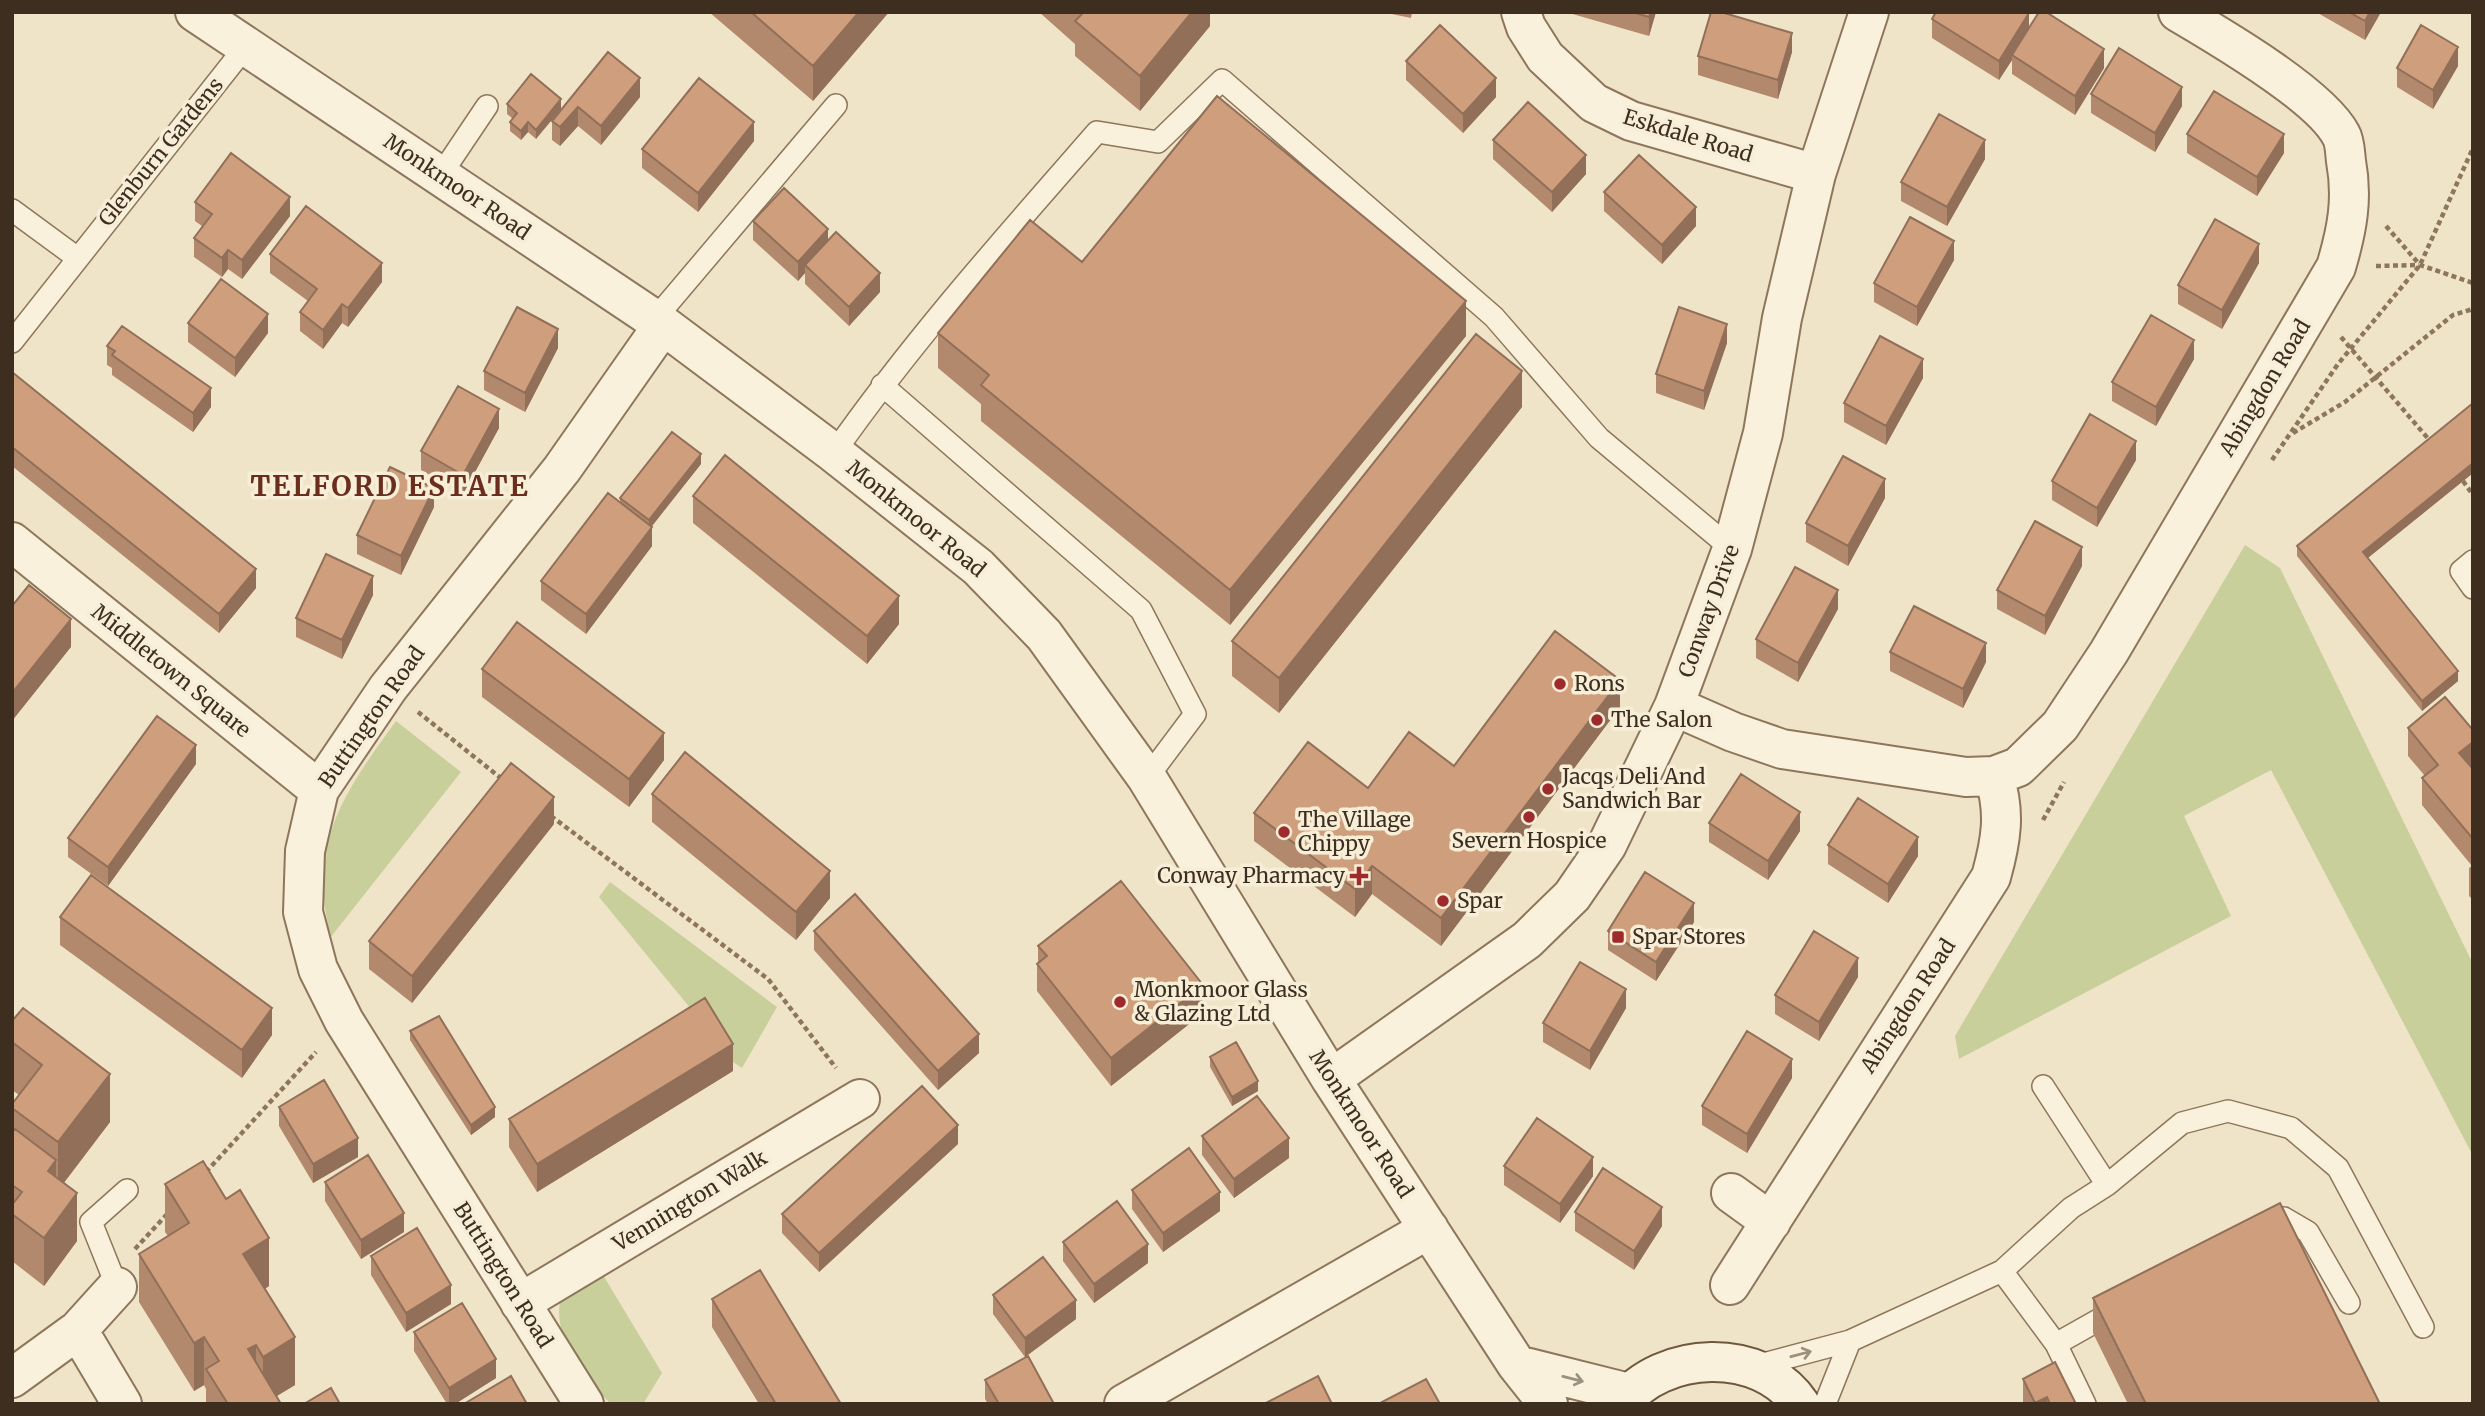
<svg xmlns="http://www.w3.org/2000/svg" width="2485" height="1416" viewBox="0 0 2485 1416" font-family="Merriweather,serif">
  <rect width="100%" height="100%" fill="#f0e4c8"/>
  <path fill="#c9cf9b" d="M2245 545 2280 568 2473 964V1156L2271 770 2184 816 2231 916 1959 1059 1955 1036Z
    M396 721 461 772 330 938C328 923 324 906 323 890 319 824 360 771 396 721Z
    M610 882 777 1007 742 1068 724 1056 705 1026 599 897Z
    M597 1265 662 1373 643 1404H611C583 1378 544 1327 565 1287 570 1278 587 1271 597 1265Z"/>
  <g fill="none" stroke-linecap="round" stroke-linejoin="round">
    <defs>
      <path id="lane" d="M440 176 487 106
        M12 210 76 257
        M654 320 836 105
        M12 342 246 46
        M882 385 1141 610 1195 714 1147 778
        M834 453C914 339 1006 236 1097 132L1158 142 1222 80 1494 317 1599 438 1732 549
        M2473 561 2461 571 2473 588
        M2043 1086 2107 1185
        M2265 1226 2284 1218 2308 1232 2349 1303
        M2002 1271 2056 1344 2085 1404
        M117 1287 91 1222 127 1190
        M2056 1344 2118 1309
        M1752 1367 1850 1341 2002 1271 2071 1208 2107 1185 2182 1123 2228 1111 2291 1128 2338 1168 2423 1327
        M1825 1404 1850 1341"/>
      <path id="street" d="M195 12 663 325 834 453 978 567 1044 635 1147 778 1331 1079 1517 1365 1548 1404
        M1521 12 1526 27 1545 57 1594 103 1631 121 1816 174
        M12 542 319 790
        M1674 706 1733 732 1782 749 1966 777 1994 776 2018 767 2060 726 2109 652 2336 267C2347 230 2353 199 2346 161 2345 153 2345 142 2341 135 2320 95 2219 36 2178 12
        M1331 1079 1527 940 1572 896 1607 845 1674 706 1732 549 1763 433 1782 318 1816 174 1869 12
        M1731 1193 1771 1222
        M1730 1285 1991 877C2001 841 2006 813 1994 776
        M117 1287 78 1330 122 1404
        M520 1303 860 1099
        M1517 1365 1629 1393
        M12 1378 78 1330
        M584 1404 344 1021 318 969 303 912 305 851 319 790 388 688 562 469 663 325
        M1124 1404 1429 1229"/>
      <path id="secondary" d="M1621 1404C1662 1350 1761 1346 1800 1404"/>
    </defs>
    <use href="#lane" stroke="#8d765c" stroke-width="24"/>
    <use href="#street" stroke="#8d765c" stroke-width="42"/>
    <use href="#secondary" stroke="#6f573f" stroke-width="42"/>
    <path stroke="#8d765c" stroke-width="4.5" stroke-dasharray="5 3.5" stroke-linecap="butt" d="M2386 226 2420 265 2473 283
      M2376 266 2419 265
      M2341 337 2431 442
      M2293 433 2345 402 2453 315 2473 309
      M2272 460 2338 364 2420 265 2473 148
      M2463 481 2473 495
      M418 712 502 779
      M551 816 768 979 836 1068
      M2043 820 2064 782
      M206 1172 316 1052
      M135 1249 169 1212"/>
    <use href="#lane" stroke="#faf1dc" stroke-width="21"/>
    <use href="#street" stroke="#faf1dc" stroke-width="38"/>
    <use href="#secondary" stroke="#faf1dc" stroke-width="38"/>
  </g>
  <path fill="#b2896c" d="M709 12H889L813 101Z
    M1039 12H1210V26L1140 111 1075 56V44Z
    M1382 12H1412L1411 18Z
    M1569 12H1656L1649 36 1569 13Z
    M2316 12H2381L2365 40Z
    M1932 19 2029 27 2104 68 2075 115 2012 74V60L1999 80 1932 38Z
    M608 52 640 97 601 145 578 126 560 146 552 140V121Z
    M1792 52 1778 99 1698 75V56Z
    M1406 61 1496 97 1463 133 1406 80Z
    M2458 66 2433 109 2397 87V68Z
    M2091 94 2182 106 2155 152 2091 113Z
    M561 99 536 139 528 132 521 140 510 131V122L513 119 507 114V104Z
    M2187 134 2284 153 2257 196 2187 153Z
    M1493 140 1586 174 1552 212 1493 159Z
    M754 141 698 212 642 168V149Z
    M1985 159 1947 226 1901 201V182Z
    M1604 192 1696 226 1662 264 1604 211Z
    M195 202 290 216 242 279 228 269 222 277 194 257V238L202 226 195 221Z
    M753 221 828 241 880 292 849 326 805 284V273L798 281 753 240Z
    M270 254 382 282 348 327 342 323 323 349 300 331V312L308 301 270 273Z
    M1954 260 1917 326 1874 302V283Z
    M1082 262 1466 336 1230 625 981 421V404L938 368V333Z
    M2259 263 2222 329 2178 304V285Z
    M188 323 268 333 235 377 188 342Z
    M1727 343 1704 410 1656 393V374Z
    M107 346 211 407 193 432 112 375V368L107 365Z
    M558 348 525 412 484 390V371Z
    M2194 359 2156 426 2112 401V382Z
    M12 372 256 588 219 633 12 466Z
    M1923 378 1886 445 1844 422V403Z
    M1522 407 1279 713 1232 676V641Z
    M499 428 463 494 421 470V451Z
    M2136 460 2097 527 2052 500V481Z
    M701 464 651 526 652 546 586 634 541 600V581L620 502V498Z
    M2473 473 2367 558 2458 681 2422 711 2297 556V546Z
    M693 496 899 624 867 664 693 523Z
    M1885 498 1848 566 1806 542V523Z
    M434 507 401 575 357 554V535Z
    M2082 566 2045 635 1997 609V590Z
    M373 595 342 659 296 637V618Z
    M1838 609 1798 682 1756 658V639Z
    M1890 652 1986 662 1963 708 1890 671Z
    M482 669 664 760 629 807 482 697Z
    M1620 707 1441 946 1372 894 1355 917 1254 841V813L1368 788 1454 766Z
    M2408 728 2473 730V900L2469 896V868L2472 866 2422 805V778L2425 776 2408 756Z
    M196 764 108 886 68 857V838Z
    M652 794 830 898 796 940 652 822Z
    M1709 823 1800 831 1768 880 1709 842Z
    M554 824 412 1003 369 969V941Z
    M1828 845 1918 856 1888 903 1828 864Z
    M60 917 272 1035 242 1078 60 945Z
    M1694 922 1656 981 1608 950V931Z
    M814 931 979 1053 938 1090 814 950Z
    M1038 946 1203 1013 1111 1086 1037 991V964L1038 962Z
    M1858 977 1819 1041 1775 1014V995Z
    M1626 1008 1590 1070 1543 1042V1023Z
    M12 1021 110 1122 64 1183 77 1241 44 1286 12 1261V1104L19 1095 12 1090Z
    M410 1031 495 1117 471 1135 410 1040Z
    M1210 1057 1258 1091 1232 1106 1210 1067Z
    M733 1071 537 1192 509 1147V1119Z
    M1792 1078 1747 1153 1702 1125V1106Z
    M279 1107 358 1157 313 1183 279 1126Z
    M1202 1136 1289 1158 1234 1198 1202 1155Z
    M958 1144 819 1272 782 1233V1214Z
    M1504 1166 1593 1176 1560 1223 1504 1185Z
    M325 1182 404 1232 361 1259 325 1201Z
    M165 1184 269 1286 265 1289 295 1385 277 1396 281 1404H206V1389L204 1385 194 1391 139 1302V1254L168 1236 165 1232Z
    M1132 1190 1220 1211 1163 1252 1132 1209Z
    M1575 1212 1662 1226 1634 1270 1575 1231Z
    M1063 1242 1148 1263 1094 1303 1063 1261Z
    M371 1256 451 1304 406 1332 371 1275Z
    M993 1295 1076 1319 1025 1357 993 1314Z
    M2093 1298 2380 1404H2128L2093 1333Z
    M712 1299 841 1404H759L712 1327Z
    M414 1332 496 1378 455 1404H447L414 1351Z
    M2023 1379 2076 1404H2023Z
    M985 1380 1054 1404H988L985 1399Z"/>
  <path fill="#916f58" d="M859 12H889L813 101V66Z
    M1192 12H1210V26L1140 111V76Z
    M1651 12H1656L1649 36V17Z
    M2370 12H2381L2365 40V21Z
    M2029 13V32L2012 55V60L1999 80V61Z
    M1792 33V52L1778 99V80Z
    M2458 47V66L2433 109V90Z
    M2104 49V68L2075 115V96Z
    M640 78V97L601 145V126Z
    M1496 78V97L1463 133V114Z
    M2182 87V106L2155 152V133Z
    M561 99V109L536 139V130Z
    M578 107V126L560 146V127Z
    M528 122V132L521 140V131Z
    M754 122V141L698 212V193Z
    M2284 134V153L2257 196V177Z
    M1985 140V159L1947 226V207Z
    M1586 155V174L1552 212V192Z
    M290 197V216L242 279V260Z
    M1696 207V226L1662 264V245Z
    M828 229V248L805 265V273L798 281V262Z
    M1954 241V260L1917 326V307Z
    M2259 244V263L2222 329V310Z
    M228 250V269L222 277V258Z
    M382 263V282L348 327V308Z
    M880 273V292L849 326V307Z
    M1466 301V336L1230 625V590Z
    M342 304V323L323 349V330Z
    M268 314V333L235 377V358Z
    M1727 324V343L1704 410V391Z
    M558 329V348L525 412V393Z
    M2194 340V359L2156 426V407Z
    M1923 359V378L1886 445V426Z
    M1522 371V407L1279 713V678Z
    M211 388V407L193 432V413Z
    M499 409V428L463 494V475Z
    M2136 441V460L2097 527V508Z
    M701 454V464L649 530V520Z
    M2473 463V473L2363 562V552Z
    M1885 479V498L1848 566V546Z
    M434 488V507L401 575V556Z
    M652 527V546L586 634V614Z
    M2082 547V566L2045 635V616Z
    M256 569V588L219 633V614Z
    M373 576V595L342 659V640Z
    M1838 590V609L1798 682V663Z
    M899 596V624L867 664V636Z
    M71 619V647L12 721V693Z
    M1986 643V662L1963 708V689Z
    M2458 671V681L2422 711V701Z
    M1620 680V707L1441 946V918Z
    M664 733V760L629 807V779Z
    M2473 742V769L2459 753Z
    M196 745V764L108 886V867Z
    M554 797V824L412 1003V976Z
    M1800 812V831L1768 880V861Z
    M1918 837V856L1888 903V884Z
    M1372 866V894L1355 917V889Z
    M830 871V898L796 940V912Z
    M1694 903V922L1656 981V962Z
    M1858 958V977L1819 1041V1022Z
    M1203 985V1013L1111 1086V1058Z
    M1626 989V1008L1590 1070V1051Z
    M272 1008V1035L242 1078V1050Z
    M979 1034V1053L938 1090V1071Z
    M733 1044V1071L537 1192V1164Z
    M1792 1059V1078L1747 1153V1134Z
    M110 1074V1122L58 1190V1142Z
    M1258 1081V1091L1232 1106V1097Z
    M495 1107V1117L471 1135V1125Z
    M958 1125V1144L819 1272V1253Z
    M358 1138V1157L313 1183V1164Z
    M1289 1138V1158L1234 1198V1179Z
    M1593 1157V1176L1560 1223V1204Z
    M56 1160V1208L48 1171Z
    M1220 1192V1211L1163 1252V1233Z
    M77 1193V1241L44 1286V1238Z
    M1662 1207V1226L1634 1270V1251Z
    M404 1213V1232L361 1259V1240Z
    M269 1238V1286L243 1302V1254Z
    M1148 1244V1263L1094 1303V1284Z
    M451 1285V1304L406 1332V1313Z
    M1076 1300V1319L1025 1357V1338Z
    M204 1337V1385L194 1391V1343Z
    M295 1337V1385L263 1404V1357Z
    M256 1345V1393L248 1349Z
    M496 1359V1378L455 1404H449V1388Z
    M2047 1397V1404H2035Z"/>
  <path fill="#cf9f7d" stroke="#916f58" stroke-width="2" d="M751 12H859L813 66Z
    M1080 12H1192L1140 76 1075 21 1082 14Z
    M1632 12H1651L1649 17Z
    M1711 12H1721L1792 33 1778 80 1698 56Z
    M1936 12H2027L2029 13 1999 61 1932 19Z
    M2039 12H2046L2104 49 2075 96 2012 55Z
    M2349 12H2370L2365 21Z
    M1440 25 1496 78 1463 114 1406 61Z
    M2421 25 2458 47 2433 90 2397 68Z
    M2119 48 2182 87 2155 133 2091 94Z
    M608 52 640 78 601 126 578 107 560 127 552 121Z
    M531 74 561 99 536 130 528 122 521 131 510 122 517 113 507 104Z
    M699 78 754 122 698 193 642 149Z
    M2214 91 2284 134 2257 177 2187 134Z
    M1217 96 1466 301 1230 590 981 385 989 375 938 333 1030 220 1082 262Z
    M1528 102 1586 155 1552 192 1493 140Z
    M1939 114 1985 140 1947 207 1901 182Z
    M231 153 290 197 242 260 228 250 222 258 194 238 212 214 195 202Z
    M1639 155 1696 207 1662 245 1604 192Z
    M784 188 828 229 798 262 753 221Z
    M306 206 382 263 348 308 342 304 323 330 300 312 317 289 270 254Z
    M1910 217 1954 241 1917 307 1874 283Z
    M2215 219 2259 244 2222 310 2178 285Z
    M836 232 880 273 849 307 805 265Z
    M221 279 268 314 235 358 188 323Z
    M517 307 558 329 525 393 484 371Z
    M1679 307 1727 324 1704 391 1656 374Z
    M2151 315 2194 340 2156 407 2112 382Z
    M122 326 211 388 193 413 112 355 115 351 107 346Z
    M1476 334 1522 371 1279 678 1232 641Z
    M1880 336 1923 359 1886 426 1844 403Z
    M12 372 256 569 219 614 12 447Z
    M458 386 499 409 463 475 421 451Z
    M2473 403V463L2363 552 2458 671 2422 701 2297 546Z
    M2090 414 2136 441 2097 508 2052 481Z
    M672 432 701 454 649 520 620 498Z
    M725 455 899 596 867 636 693 496Z
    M1843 456 1885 479 1848 546 1806 523Z
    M390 467 434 488 401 556 357 535Z
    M608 493 652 527 586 614 541 581Z
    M2035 521 2082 547 2045 616 1997 590Z
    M326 554 373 576 342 640 296 618Z
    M1795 567 1838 590 1798 663 1756 639Z
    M29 585 71 619 12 693V606Z
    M1914 606 1986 643 1963 689 1890 652Z
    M517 622 664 733 629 779 482 669Z
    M1555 631 1620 680 1441 918 1372 866 1355 889 1254 813 1308 742 1368 788 1409 732 1454 766Z
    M2445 697 2473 730V742L2459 753 2473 769V839L2422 778 2438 765 2408 728Z
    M157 716 196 745 108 867 68 838Z
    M685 752 830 871 796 912 652 794Z
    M511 763 554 797 412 976 369 941Z
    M1741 774 1800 812 1768 861 1709 823Z
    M1858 798 1918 837 1888 884 1828 845Z
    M1645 872 1694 903 1656 962 1608 931Z
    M91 875 272 1008 242 1050 60 917Z
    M1121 881 1203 985 1111 1058 1037 964 1047 956 1038 946Z
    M855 894 979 1034 938 1071 814 931Z
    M1814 931 1858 958 1819 1022 1775 995Z
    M1580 962 1626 989 1590 1051 1543 1023Z
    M705 998 733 1044 537 1164 509 1119Z
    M23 1008 110 1074 58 1142 12 1108V1104L42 1065 12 1042V1021Z
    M439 1016 495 1107 471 1125 410 1031Z
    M1747 1031 1792 1059 1747 1134 1702 1106Z
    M1236 1042 1258 1081 1232 1097 1210 1057Z
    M324 1080 358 1138 313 1164 279 1107Z
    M922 1086 958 1125 819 1253 782 1214Z
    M1257 1096 1289 1138 1234 1179 1202 1136Z
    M1537 1118 1593 1157 1560 1204 1504 1166Z
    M15 1129 56 1160 48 1171 77 1193 44 1238 12 1214V1205L22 1192 12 1185V1132Z
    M1189 1148 1220 1192 1163 1233 1132 1190Z
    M368 1155 404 1213 361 1240 325 1182Z
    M203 1161 226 1199 240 1190 269 1238 243 1254 295 1337 263 1357 256 1345 248 1349 281 1404H228L206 1369 219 1361 204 1337 194 1343 139 1254 189 1223 165 1184Z
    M1603 1168 1662 1207 1634 1251 1575 1212Z
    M1117 1201 1148 1244 1094 1284 1063 1242Z
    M2280 1203 2380 1404H2146L2093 1298Z
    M417 1228 451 1285 406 1313 371 1256Z
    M1043 1257 1076 1300 1025 1338 993 1295Z
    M760 1270 841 1404H776L712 1299Z
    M462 1303 496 1359 449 1388 414 1332Z
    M1028 1356 1054 1404H999L985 1380Z
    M2055 1362 2076 1404H2050L2047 1397 2035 1403 2023 1379Z
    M511 1376 527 1404H464Z
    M1318 1376 1332 1404H1264Z
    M1426 1379 1440 1404H1384L1382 1402Z
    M331 1388 340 1404H304Z"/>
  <defs><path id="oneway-shaft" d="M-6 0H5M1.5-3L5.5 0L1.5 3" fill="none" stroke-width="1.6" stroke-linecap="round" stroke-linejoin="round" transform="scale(1.75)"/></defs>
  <g stroke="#9c907e">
    <use href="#oneway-shaft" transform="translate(1801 1354) rotate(-15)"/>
    <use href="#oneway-shaft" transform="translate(1573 1379) rotate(14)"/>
  </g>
  <g fill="#9e2a2b" stroke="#f7eed8" stroke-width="2.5">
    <circle cx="1560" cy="684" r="7"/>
    <circle cx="1597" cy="720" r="7"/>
    <circle cx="1548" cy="789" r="7"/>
    <circle cx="1529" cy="817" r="7"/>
    <circle cx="1284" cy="832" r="7"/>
    <path d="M1355.5 865.5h7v7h7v7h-7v7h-7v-7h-7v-7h7z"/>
    <circle cx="1443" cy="901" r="7"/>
    <rect x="1611" y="930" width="14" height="14" rx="3.5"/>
    <circle cx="1120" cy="1002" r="7"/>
  </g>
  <g text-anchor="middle" stroke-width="7" stroke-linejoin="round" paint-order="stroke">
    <g font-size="21" fill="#3d2e20" stroke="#f7eed8">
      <text transform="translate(1688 136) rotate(17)" y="7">Eskdale Road</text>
      <text transform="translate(161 152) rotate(-51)" y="7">Glenburn Gardens</text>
      <text transform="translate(457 187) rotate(34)" y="7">Monkmoor Road</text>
      <text transform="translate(2265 388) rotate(-59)" y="7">Abingdon Road</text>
      <text transform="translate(916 519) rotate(39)" y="7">Monkmoor Road</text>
      <text transform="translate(1709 611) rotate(-70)" y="7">Conway Drive</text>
      <text transform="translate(171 671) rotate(39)" y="7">Middletown Square</text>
      <text transform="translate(372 717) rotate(-55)" y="7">Buttington Road</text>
      <text transform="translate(1908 1006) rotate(-57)" y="7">Abingdon Road</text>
      <text transform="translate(1361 1124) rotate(57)" y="7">Monkmoor Road</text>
      <text transform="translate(690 1201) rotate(-31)" y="7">Vennington Walk</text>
      <text transform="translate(503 1275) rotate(58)" y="7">Buttington Road</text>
    </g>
    <g font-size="21" fill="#3d2e20" stroke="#f7eed8" text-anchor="start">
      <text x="1574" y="691">Rons</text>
      <text x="1611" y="727">The Salon</text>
      <text x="1562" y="784">Jacqs Deli And<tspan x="1562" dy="24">Sandwich Bar</tspan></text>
      <text x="1298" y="827">The Village<tspan x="1298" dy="24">Chippy</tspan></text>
      <text x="1529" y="848" text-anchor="middle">Severn Hospice</text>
      <text x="1345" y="883" text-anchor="end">Conway Pharmacy</text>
      <text x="1457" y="908">Spar</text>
      <text x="1632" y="944">Spar Stores</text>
      <text x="1134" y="997">Monkmoor Glass<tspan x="1134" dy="24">&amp; Glazing Ltd</tspan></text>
    </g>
    <g font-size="28" font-weight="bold" letter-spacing="2" fill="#6b2e1e" stroke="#f7eed8">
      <text x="390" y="496">TELFORD ESTATE</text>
    </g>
  </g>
  <rect width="2485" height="1416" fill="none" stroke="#3d2e20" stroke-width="28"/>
</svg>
